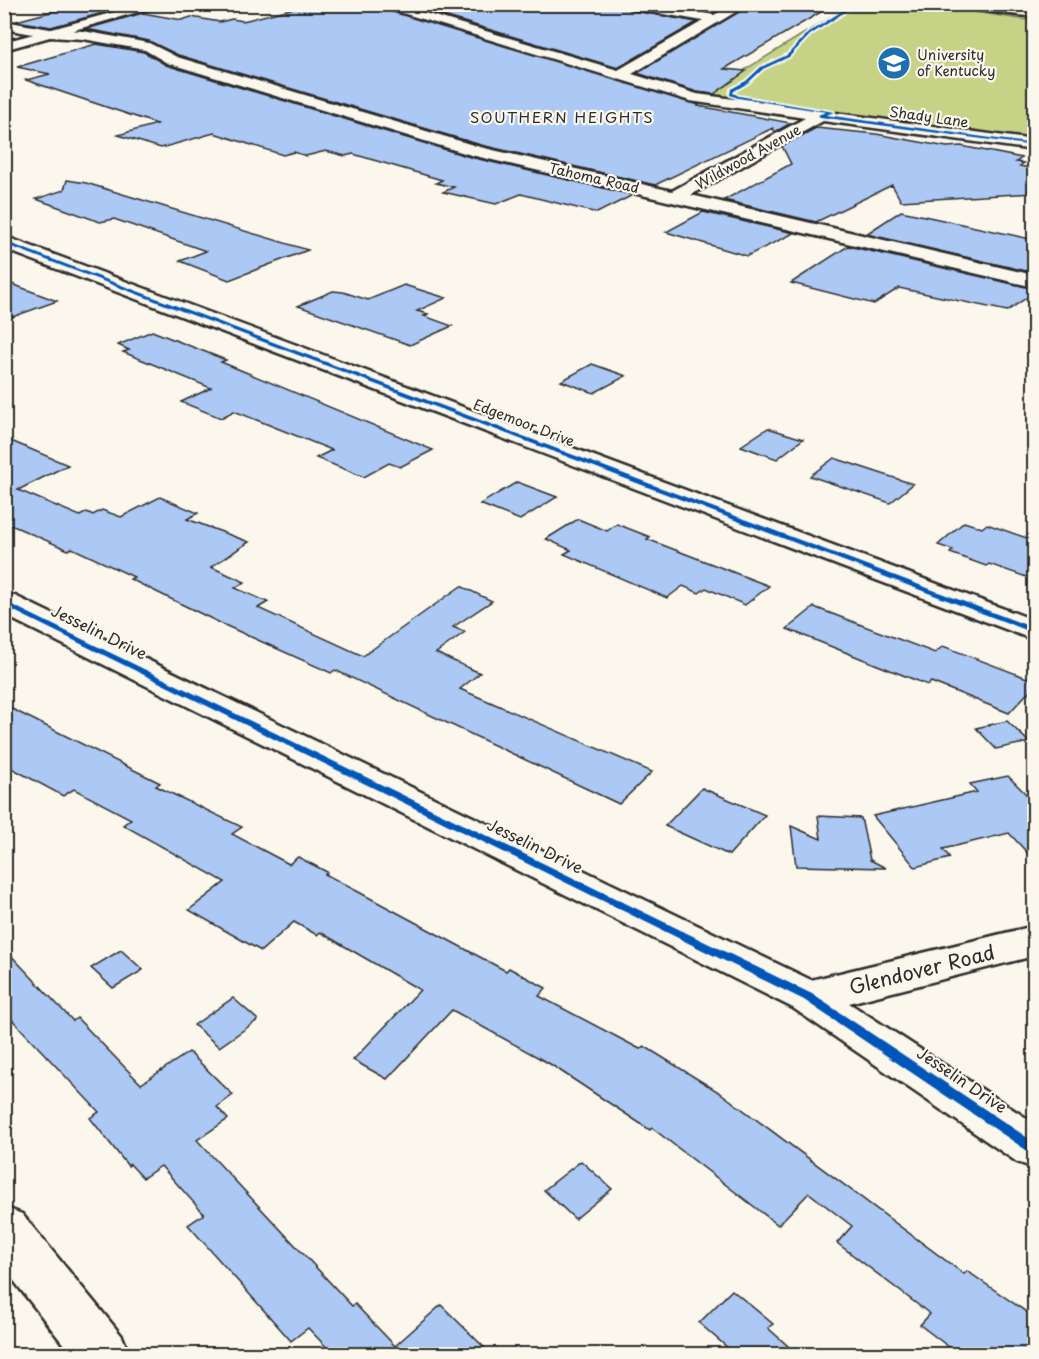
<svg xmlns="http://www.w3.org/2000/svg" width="1039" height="1359" font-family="'Playpen Sans',sans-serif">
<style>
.green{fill:#c6d387;stroke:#787f59;stroke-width:1.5}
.building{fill:#acc8f4;stroke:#2b2b2b;stroke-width:1.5}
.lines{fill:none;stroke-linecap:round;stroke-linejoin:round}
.minor-casing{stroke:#2b2b2b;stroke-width:5}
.major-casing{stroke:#2b2b2b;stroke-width:5}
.minor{fill:#fbf7ec;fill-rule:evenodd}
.major{fill:#fbf7ec;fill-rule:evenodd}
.cycleway-casing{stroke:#fbf7ec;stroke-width:4}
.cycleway{fill:#0057b8;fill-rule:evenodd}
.labels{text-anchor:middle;stroke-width:4.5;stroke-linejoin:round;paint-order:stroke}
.far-poi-label{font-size:14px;fill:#2b2b2b;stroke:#fbf7ec;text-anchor:start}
.far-street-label{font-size:14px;fill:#2b2b2b;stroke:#fbf7ec}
.far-neighbourhood-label{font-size:15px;letter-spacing:1.5px;fill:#2b2b2b;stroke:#fbf7ec}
.street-label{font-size:16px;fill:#2b2b2b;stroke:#fbf7ec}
.near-street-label{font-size:20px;fill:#2b2b2b;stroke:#fbf7ec}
</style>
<rect width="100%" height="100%" fill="#fbf7ec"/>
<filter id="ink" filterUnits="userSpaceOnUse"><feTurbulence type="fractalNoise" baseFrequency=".0167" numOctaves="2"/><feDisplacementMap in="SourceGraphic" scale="12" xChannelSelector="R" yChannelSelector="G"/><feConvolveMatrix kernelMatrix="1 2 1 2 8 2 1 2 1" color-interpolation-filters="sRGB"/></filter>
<g filter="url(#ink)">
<!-- green -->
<path class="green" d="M850,5h79l105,16v122l-335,-45z"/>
<!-- building -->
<path class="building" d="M81,4h33v4l4,1 -67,18 -35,-6z
M310,4h61l328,101 -1,1 93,17 -16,9 -2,-4 -118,57 -174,-40 -303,-90 -29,-14 -63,-12 57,-16 39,7 9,-3 29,5 12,-3 11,2z
M404,4h217l8,6 68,12 -79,46z
M668,4h60l-14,9z
M751,4h84l-16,8h2l-97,57 22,2 -32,23 -17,-2 -60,-19z
M96,44l48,8 22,13 304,92 163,38 -36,18 -76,-19 -25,10 -53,-12 11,-5 -18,-4 6,-3 -89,-26 -8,2 -19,-5 -20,5 -12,-4 -11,3 -69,-22 -53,15 -43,-13 39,-11 -131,-44 24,-6 -33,-7z
M816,128l60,6 71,13 14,-1 61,12 -6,4 8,1 -4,3 15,3v24l-134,8 -9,-16 -76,37 -92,-22 67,-36 -9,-18z
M67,180l19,3 222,67 -79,30 -49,-19 26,-10 -92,-32 -14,3 -64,-23 28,-9z
M901,211l134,29v33l-169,-39z
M703,212l91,21 -47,23 -81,-24z
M848,246l187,43v3l-28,19 -108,-23 -25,16 -83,-21z
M4,281l53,20 -53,19z
M404,285l42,13 -29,13 11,3 -4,2 28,10 -42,19 -112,-39 35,-15 10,1 25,8z
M152,331l74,29 -5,2 212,88 -33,17 -11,-4 -25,14 -48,-19 16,-8 -98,-39 -13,7 -40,-16 30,-14 -88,-36 6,-2 -11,-5z
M592,364l34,12 -32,17 -33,-12z
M768,428l35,11 -26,20 -36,-13z
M4,438l64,27 -50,25 62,26 7,-4 6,3 9,-5 19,7 39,-20 38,16 -11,6 62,23 -38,25 34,15 -10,6 33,14 -10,6 105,48 98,-70 31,15 -39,26 12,5 -29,21 44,20 -20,16 192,83 -33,32 -284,-134 -4,3 -111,-50 -90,-44 4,-2 -62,-29 -4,2 -64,-28z
M834,458l79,26 -23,19 -80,-27z
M517,482l40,15 -37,23 -40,-16z
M578,519l29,12 10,-7 33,13 -3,2 122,47 -24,19 -39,-17 -7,5 -16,-7 -16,12 -103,-44 7,-4 -25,-11z
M964,522l18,6 5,-4 48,17v39l-46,-16 -3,2 -36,-13 3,-3 -15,-5z
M814,607l121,46 8,-7 92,35v4l-26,28 -78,-31 -3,3 -141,-56z
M4,705l156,78 -4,3 86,41 -10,7 57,30 9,-7 29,15 -2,2 181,97 3,-3 37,20 -7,8 101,53 4,-3 78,48 242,180 3,-3 68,47v36h-77l-38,-29 10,-11 -93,-71 15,-17 -43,-33 -31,32 -126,-97 -2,2 -100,-66 -98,-54 -65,69 -34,-19 67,-70 -100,-58 -3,3 -23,-13 -33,29 -72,-41 36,-28 -102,-57 8,-6 -57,-30 -11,7 -59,-32z
M1007,721l22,21 -33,7 -20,-21z
M1008,776l27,27v58l-26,-28 -66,16 7,9 -35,9 -42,-51 104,-24 -7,-8z
M702,788l63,27 -36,40 -64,-29z
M818,816l43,2 9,42 16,8 -90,-2 -5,-40 30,13z
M4,948l69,73 4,-3 64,66 48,-32 44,43 -16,12 11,12 -31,21 155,166 3,-2 40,42 46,-41 50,49h-158l-25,-26 -17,13 -103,-116 16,-11 -43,-48 -18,12 -13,-14 -2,2 -38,-48 9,-6 -95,-101z
M121,950l22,20 -30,18 -22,-20z
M233,998l25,22 -39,27 -25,-22z
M581,1161l31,28 -37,30 -31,-29z
M732,1290l41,34 -5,4 29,26h-62l-36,-31z"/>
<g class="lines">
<!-- minor casing -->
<g class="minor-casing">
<path id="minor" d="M373,4h21l224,66 85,-49 -74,-13 -6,-4h30l61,11 19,-11h16l-117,70 65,20 337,46v10l-211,-29 -132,74 343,80v12l-563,-132 -304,-92 -22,-13 -62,-11 -33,-2 -46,-8v-8l46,8 33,2 66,12 28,14 303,90 192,44 133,-73 -115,-17z
M957,4h40l37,5v8l-71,-9z
M4,236l1030,384v20l-1030,-391z
M4,594l11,2 796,384 223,-54v30l-185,47 185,120v45l-17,-6 -224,-154 -789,-393z
M4,1207l18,7 100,122 7,18h-58l-67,-86z"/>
</g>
<!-- major casing -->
<g class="major-casing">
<path id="major" d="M144,4h22l-162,46v-8z"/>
</g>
<!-- minor -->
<use href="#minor" class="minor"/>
<!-- major -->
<use href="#major" class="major"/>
<!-- cycleway casing -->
<g class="cycleway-casing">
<path id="cycleway" d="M853,4h4l-47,31 -21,22 -26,12 -15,14 -14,8 -1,2 6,3 95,16 -8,3 208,29v2l-214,-29 -2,-2 8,-3 -88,-14 -8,-3 1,-6 15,-8 15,-14 26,-12 21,-22z
M4,241l1030,387v5l-1030,-389z
M4,601l808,393 222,148v11l-5,-1 -225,-152 -800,-394z"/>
</g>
<!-- cycleway -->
<use href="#cycleway" class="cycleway"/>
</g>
</g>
<!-- icons -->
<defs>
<g id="university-disc" transform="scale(1.725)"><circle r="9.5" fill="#1f6fb2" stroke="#fbf7ec"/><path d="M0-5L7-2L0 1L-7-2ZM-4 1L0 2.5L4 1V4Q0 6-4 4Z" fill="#fff"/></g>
</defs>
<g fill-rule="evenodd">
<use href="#university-disc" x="894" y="63"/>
</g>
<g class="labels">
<!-- far-poi labels -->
<g class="far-poi-label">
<text x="917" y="60">University<tspan x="917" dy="16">of Kentucky</tspan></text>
</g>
<!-- far-street labels -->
<g class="far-street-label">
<text transform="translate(929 117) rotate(8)" y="5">Shady Lane</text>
<text transform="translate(748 157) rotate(-29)" y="5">Wildwood Avenue</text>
<text transform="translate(594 178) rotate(13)" y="5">Tahoma Road</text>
<text transform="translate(524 423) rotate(21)" y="5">Edgemoor Drive</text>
</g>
<!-- far-neighbourhood labels -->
<g class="far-neighbourhood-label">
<text x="562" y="123">SOUTHERN HEIGHTS</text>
</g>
<!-- street labels -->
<g class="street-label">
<text transform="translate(99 632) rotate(26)" y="6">Jesselin Drive</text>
<text transform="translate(535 846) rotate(26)" y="6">Jesselin Drive</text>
<text transform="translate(962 1080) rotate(34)" y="6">Jesselin Drive</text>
</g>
<!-- near-street labels -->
<g class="near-street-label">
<text transform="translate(922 970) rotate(-14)" y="7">Glendover Road</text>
</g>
</g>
<!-- margin -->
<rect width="1039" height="1359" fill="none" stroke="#fbf7ec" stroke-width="24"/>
<rect x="12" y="12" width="1015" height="1335" fill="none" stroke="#2b2b2b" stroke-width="2" filter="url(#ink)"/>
</svg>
